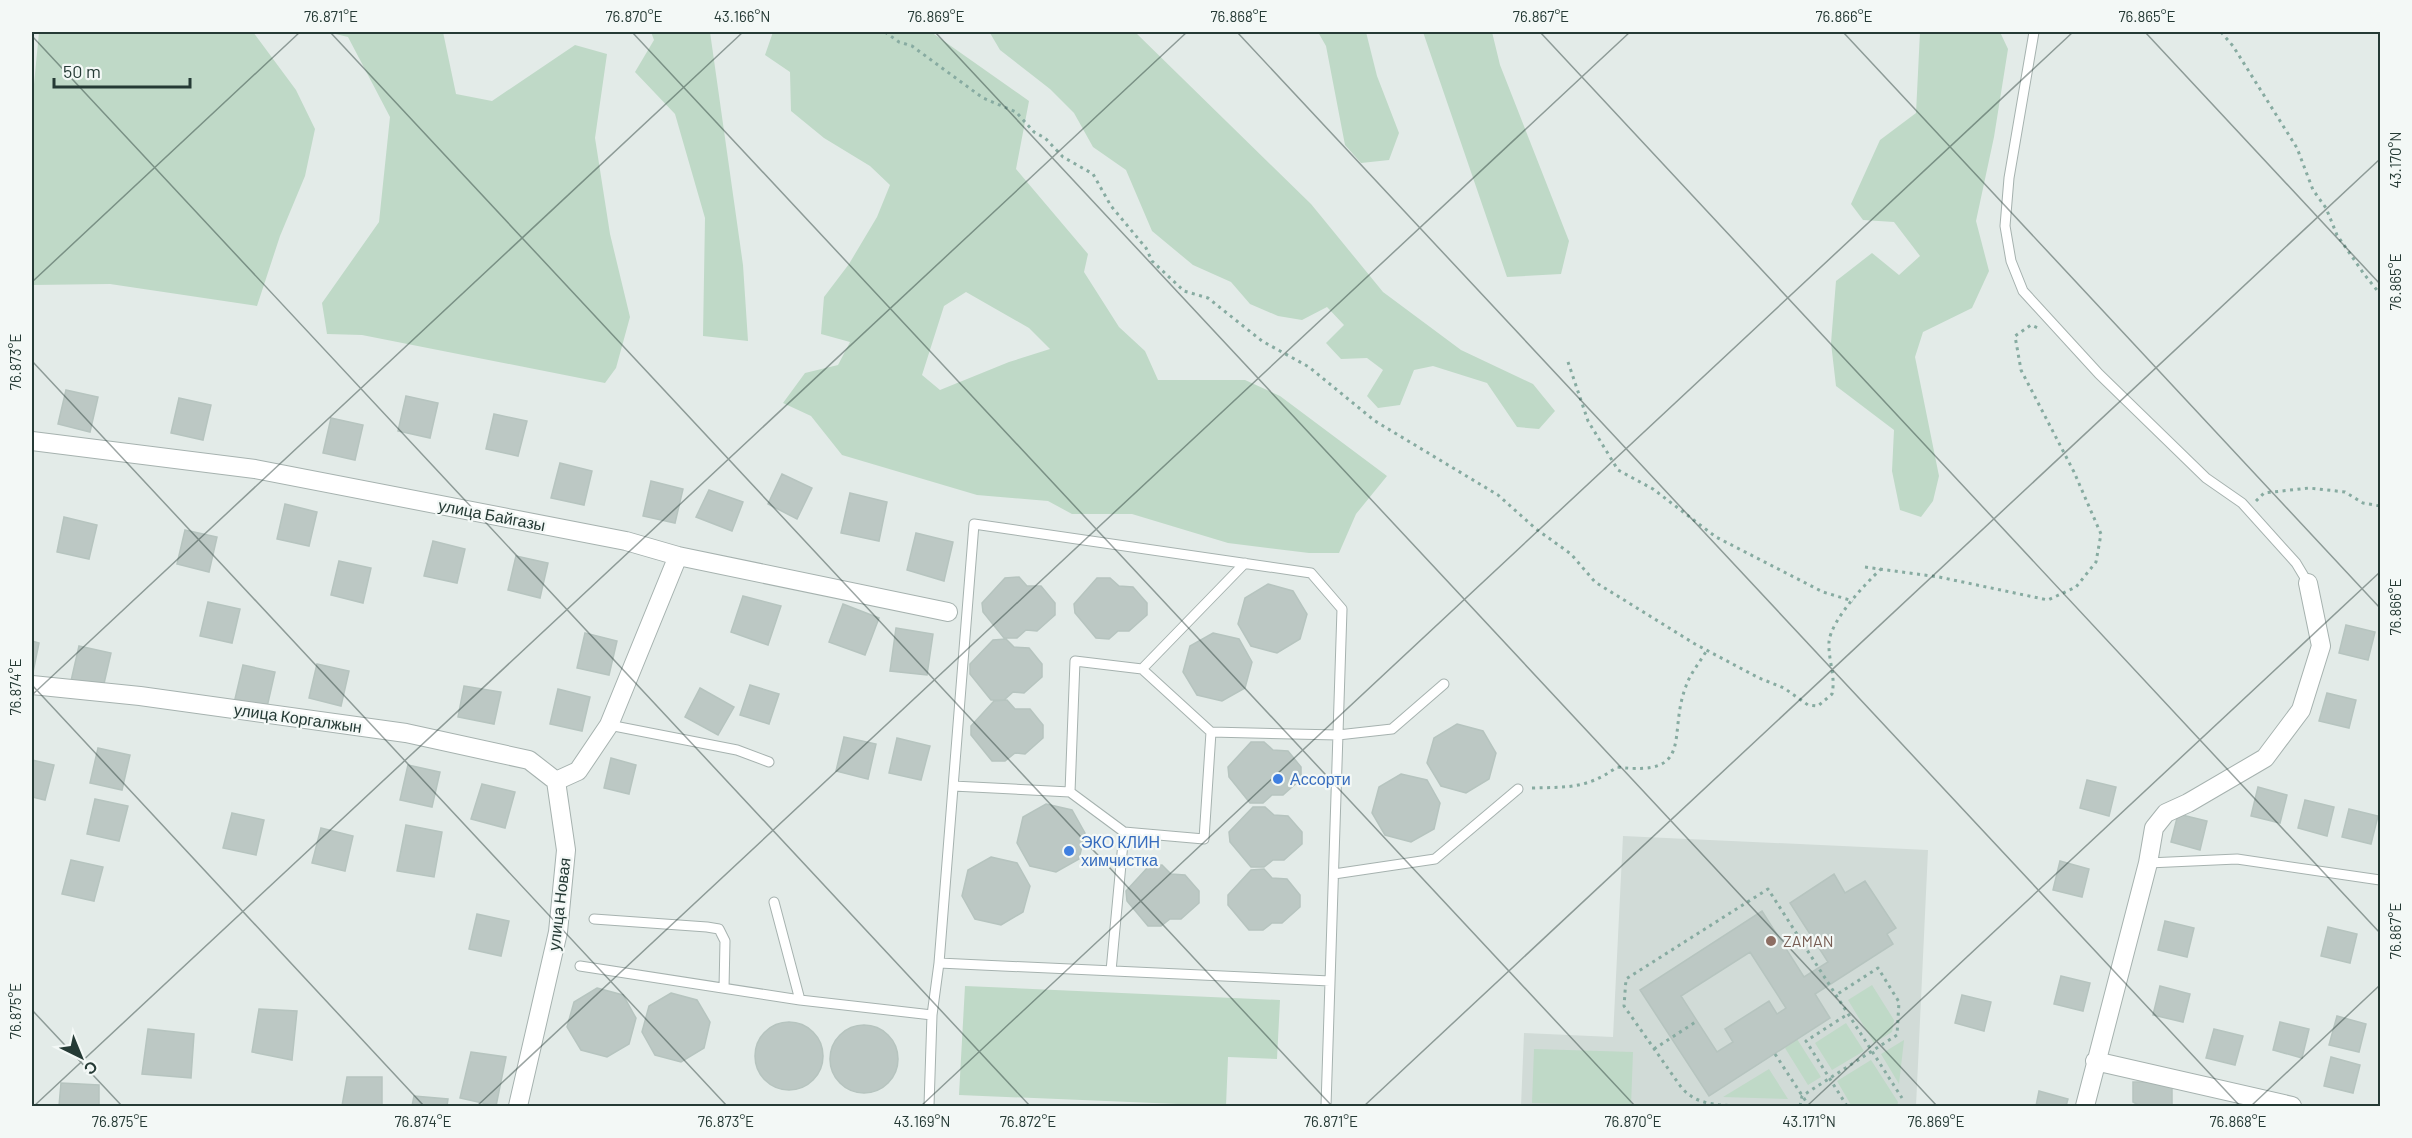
<svg xmlns="http://www.w3.org/2000/svg" width="2412" height="1138" font-family="Barlow,sans-serif">
<style>
.built{fill:#d1dbd7}
.green{fill:#bfd9c7;fill-rule:evenodd}
.building{fill:#bcc8c4;stroke:#b6c4bf;stroke-width:1.5;fill-rule:evenodd}
.lines{fill:none;stroke-linecap:round;stroke-linejoin:round}
.service-casing{stroke:#a6b2af;stroke-width:11}
.minor-casing{stroke:#a6b2af;stroke-width:20}
.path{stroke:#87aba1;stroke-width:3;stroke-dasharray:3 4.5;stroke-linecap:butt}
.service{stroke:#fff;stroke-width:9}
.minor{stroke:#fff;stroke-width:18}
.ticks{fill:none;stroke:#253a35;stroke-width:1.5;stroke-opacity:0.45}
.shop-dot{fill:#3f7fe0;stroke:#f3f8f6;stroke-width:2}
.education-dot{fill:#8d6e63;stroke:#f3f8f6;stroke-width:2}
.labels{text-anchor:middle;stroke-width:4.5;stroke-linejoin:round;paint-order:stroke}
.street-label{font-size:16px;fill:#253a35;stroke:#f3f8f6}
.shop-label{font-size:16px;fill:#366cbe;stroke:#f3f8f6;text-anchor:start}
.education-label{font-size:16px;fill:#785e54;stroke:#f3f8f6;text-anchor:start}
.neatline{fill:none;stroke:#253a35;stroke-width:2}
.ticks-label{font-size:15px;text-anchor:middle;fill:#253a35}
</style>
<rect width="100%" height="100%" fill="#e3ebe8"/>
<!-- built -->
<path class="built" d="M1623,836l305,14 -12,256h-395l3,-73 89,4z"/>
<!-- green -->
<path class="green" d="M39,32h214l43,58 19,39 -10,47 -25,60 -23,70 -147,-22 -78,1v-180z
M327,32h116l13,62 36,7 83,-56 32,9 -12,84 15,96 20,83 -14,51 -11,15 -243,-48 -35,-1 -5,-31 57,-81 11,-105 -42,-80z
M651,32h59l33,233 5,76 -45,-5 2,-118 -30,-104 -40,-42 19,-32z
M773,32h158l98,69 -13,68 72,85 -4,18 35,55 26,24 13,29h87l35,16 107,80 -31,38 -17,39h-30l-81,-10 -96,-29h-60l-24,-13 -71,-6 -135,-40 -31,-39 -28,-13 22,-30 33,-8 12,-23 -29,-8 3,-37 25,-33 28,-47 13,-32 -20,-19 -46,-28 -33,-27 -1,-39 -25,-17zM966,292l63,36 21,21 -41,13 -69,28 -18,-15 22,-69z
M985,32h150l176,172 72,88 78,58 72,34 22,27 -16,18 -22,-2 -30,-44 -54,-17 -19,4 -14,35 -22,3 -11,-12 16,-26 -16,-12 -26,1 -15,-16 18,-18 -17,-18 -25,13 -24,-4 -28,-12 -19,-22 -38,-17 -41,-34 -26,-61 -33,-23 -19,-34 -24,-24 -50,-39 -10,-17z
M1318,32h48l11,44 22,57 -10,27 -28,3 -16,-18 -19,-99z
M1423,32h69l8,33 69,176 -8,33 -54,3z
M1920,32h80l8,17 -14,88 -18,84 13,50 -17,37 -49,24 -8,25 24,119 -6,25 -12,16 -21,-7 -8,-39 2,-41 -58,-44 -5,-43 5,-62 36,-28 27,22 21,-19 -26,-34 -31,-2 -12,-16 29,-64 36,-27z
M1872,985l22,35 -2,12 -18,11 -26,-43z
M965,986l315,14 -3,59 -49,-2 -2,49 -267,-11z
M1846,1023l18,28 -32,19 -17,-27z
M1797,1039l24,38 -13,8 -23,-37z
M1904,1040l-5,44 -18,-30z
M1534,1049l99,3 -2,54 -99,-3z
M1871,1060l27,42 -1,4 -46,-1 -14,-24z
M1769,1069l19,30 -65,-2z"/>
<!-- building -->
<path class="building" d="M66,390l32,7 -8,35 -32,-8z
M406,396l32,7 -8,35 -32,-7z
M179,398l32,7 -8,35 -32,-7z
M494,414l33,7 -9,35 -32,-7z
M331,418l32,7 -8,35 -32,-7z
M560,463l32,8 -8,34 -33,-7z
M782,474l30,14 -15,31 -29,-15z
M651,481l32,8 -8,34 -32,-7z
M709,490l34,12 -11,29 -36,-14z
M850,493l37,9 -8,39 -38,-8z
M285,504l32,8 -8,34 -32,-7z
M64,517l33,8 -8,34 -32,-7z
M185,530l32,7 -8,35 -32,-8z
M916,533l37,9 -9,39 -37,-11z
M433,541l32,8 -8,34 -33,-7z
M516,556l32,7 -8,35 -32,-8z
M339,561l32,7 -8,35 -32,-8z
M1019,577l8,9h14l14,17v12l-18,16 -11,-1 -9,8h-13l-21,-26 -1,-9 23,-25z
M1097,578h13l9,8 14,1 14,16v12l-18,16h-11l-9,8 -13,-1 -21,-25 -1,-9z
M1268,584l25,7 14,23 -7,25 -23,14 -26,-7 -13,-22 7,-26z
M743,596l38,10 -13,39 -37,-13z
M208,602l32,7 -8,34 -32,-7z
M843,604l36,14 -14,37 -36,-13z
M2346,625l29,7 -7,28 -29,-7z
M896,628l37,6 -6,41 -37,-4z
M585,633l32,8 -8,34 -32,-7z
M1213,633l26,6 13,23 -7,26 -23,13 -25,-6 -14,-23 7,-26z
M1006,639l8,8 15,1 13,16v13l-18,16 -11,-1 -9,8h-13l-21,-26v-10l23,-24z
M32,641l7,2 -7,34z
M79,646l32,7 -8,35 -32,-7z
M317,664l32,7 -8,35 -32,-8z
M243,665l32,7 -8,35 -32,-8z
M750,685l29,9 -10,30 -29,-9z
M464,686l37,6 -7,32 -36,-7z
M700,688l34,19 -16,28 -33,-18z
M558,689l32,8 -8,34 -32,-7z
M2327,693l29,7 -7,28 -30,-7z
M1007,700l8,9h15l13,16v13l-18,16 -10,-1 -10,8h-13l-21,-26v-9l23,-25z
M1457,724l26,7 13,22 -7,26 -23,14 -25,-7 -14,-23 7,-25z
M844,737l32,7 -8,35 -32,-8z
M897,738l33,8 -9,34 -32,-7z
M1251,742h13l9,8 15,1 13,16v12l-18,16h-11l-9,8h-13l-21,-26 -1,-10z
M98,748l32,7 -8,35 -32,-7z
M611,758l25,7 -7,29 -25,-6z
M32,760l22,5 -9,35 -13,-3z
M408,765l32,7 -8,35 -32,-7z
M1401,774l26,6 13,23 -6,26 -23,13 -26,-7 -13,-22 7,-26z
M2087,780l29,7 -7,29 -29,-8z
M482,784l33,8 -10,36 -34,-9z
M2258,787l29,8 -7,28 -29,-7z
M95,799l33,7 -9,35 -32,-7z
M2305,800l29,7 -7,29 -29,-8z
M1046,804l26,6 13,23 -6,26 -23,13 -26,-6 -13,-23 6,-26z
M1253,807h12l9,8 14,1 14,16v12l-18,16h-11l-9,7h-13l-21,-25 -1,-10z
M2349,809l29,7 -7,28 -29,-7z
M232,813l32,7 -8,35 -33,-7z
M2178,814l29,7 -7,29 -29,-8z
M406,825l36,7 -8,45 -37,-6z
M321,828l32,8 -8,35 -33,-8z
M991,857l26,6 13,23 -7,26 -22,13 -26,-6 -13,-23 6,-26z
M71,860l32,7 -9,34 -32,-7z
M2060,861l29,8 -7,28 -29,-7z
M1162,865l9,9 14,1 14,16v12l-18,16h-11l-9,7h-13l-21,-25 -1,-10 23,-25z
M1264,869l8,9 15,1 13,16v12l-18,16h-10l-9,7h-14l-21,-25v-10l23,-25z
M1834,874l11,19 20,-12 31,47 -9,6 6,10 -78,50 15,24 -121,78 -69,-106 122,-79 42,66 24,-15 -38,-59zM1750,952l36,56 -9,6 -8,-13 -44,28 8,13 -16,10 -36,-56z
M477,914l32,7 -8,35 -32,-7z
M2165,921l29,7 -7,29 -29,-7z
M2328,927l29,7 -7,29 -29,-7z
M2061,976l29,7 -7,28 -29,-7z
M2160,986l30,8 -7,28 -30,-7z
M597,988l26,7 13,23 -7,26 -22,13 -26,-7 -14,-23 7,-25z
M671,993l26,7 13,22 -6,26 -23,14 -26,-7 -13,-23 7,-26z
M1962,995l29,7 -7,29 -29,-8z
M259,1009l38,2 -5,49 -40,-8z
M2337,1016l29,8 -7,28 -30,-7z
M755 1056a34 34 0 1 1 68 0a34 34 0 1 1-68 0Z
M2280,1022l29,7 -7,29 -29,-8z
M830 1059a34 34 0 1 1 68 0a34 34 0 1 1-68 0Z
M148,1029l46,5 -3,44 -49,-4z
M2214,1029l29,7 -8,29 -29,-7z
M471,1052l35,5 -10,49 -36,-8z
M2331,1057l29,8 -7,28 -29,-7z
M347,1077h35v29h-40z
M2133,1082h39v24h-32l-7,-4z
M61,1083l38,2v21h-40z
M2039,1091l29,8 -2,7h-30z
M414,1096l34,3 -1,7h-35z"/>
<g class="lines">
<!-- service casing -->
<g class="service-casing">
<path id="service" d="M2034,32l-25,146 -4,48 6,35 12,30 76,83 107,104 36,25 54,60 12,20
M1142,669l103,-106
M609,725l128,25 32,12
M1211,732l-69,-63 -67,-8 -5,131 54,40 80,7 7,-107 127,3 54,-6 52,-45
M953,786l117,6
M2148,863l89,-4 143,21
M1334,874l101,-15 83,-70
M774,902l26,98
M594,919l113,8 12,2 6,12 -1,47
M939,963l391,18
M580,966l220,34 132,15
M1111,971l13,-139
M929,1106l3,-91 7,-52 35,-439 337,49 31,36 -16,497"/>
</g>
<!-- minor casing -->
<g class="minor-casing">
<path id="minor" d="M32,441l223,28 371,72 52,15 270,56
M32,685l108,11 266,37 123,27 27,21
M2095,1061l197,45
M518,1106l40,-174 8,-82 -10,-69 22,-10 31,-46 69,-169
M2085,1106l63,-243 6,-35 12,-15 22,-10 77,-45 36,-48 20,-64 -13,-63"/>
</g>
<!-- path -->
<path class="path" d="M885,32l14,10 13,4 71,52 33,14 18,20 11,6 18,19 30,17 18,32 35,42 6,13 32,30 24,7 54,43 47,26 66,54 123,74 38,34 35,25 24,28 100,62 64,34 25,10 24,17 10,1 14,-12c4,-18 -4,-34 -3,-52 2,-22 36,-58 52,-73
M2221,32l12,14 64,102 16,42 13,18 11,27 27,39 16,20
M1568,362l20,59 30,49 35,19 63,48 107,55 30,9
M2256,501l8,-8 45,-5 36,4 18,11 17,3
M1865,567l74,10 109,23 28,-13 20,-25 5,-28 -27,-62 -53,-102 -6,-34 16,-11 7,3
M1532,788c35,-1 55,1 85,-21 79,10 50,-32 69,-81 4,-12 14,-24 21,-36
M1654,1049l43,-28
M1775,1054l34,52
M1751,1106c-25,-1 -53,2 -70,-19l-57,-81 2,-27 142,-90 134,209
M1800,1106l2,-10 95,-61 2,-33 -21,-34 -42,27
M1847,1106l-41,-65 42,-27"/>
<!-- service -->
<use href="#service" class="service"/>
<!-- minor -->
<use href="#minor" class="minor"/>
</g>
<!-- ticks -->
<path class="ticks" d="M330,32l1002,1074M632,32l1003,1074M935,32l1002,1074M1237,32l1003,1074M1540,32l840,901M1843,32l537,576M2145,32l235,252M32,36l998,1070M32,282l268,-250M32,361l695,745M32,685l392,421M32,695l711,-663M32,1010l90,96M34,1106l1153,-1074M477,1106l1153,-1074M921,1106l1152,-1074M1364,1106l1016,-947M1807,1106l573,-534M2251,1106l129,-121"/>
<!-- markers -->
<g class="shop-dot">
<circle cx="1278" cy="779" r="6"/>
<circle cx="1069" cy="851" r="6"/>
</g>
<circle class="education-dot" cx="1771" cy="941" r="6"/>
<g class="labels">
<!-- street labels -->
<g class="street-label">
<text transform="translate(492 515) rotate(11)" y="6">улица Байгазы</text>
<text transform="translate(298 718) rotate(8)" y="6">улица Коргалжын</text>
<text transform="translate(559 904) rotate(-83)" y="6">улица Новая</text>
</g>
<!-- shop labels -->
<g class="shop-label">
<text x="1290" y="785">Ассорти</text>
<text x="1081" y="848">ЭКО КЛИН<tspan x="1081" dy="18">химчистка</tspan></text>
</g>
<!-- education labels -->
<g class="education-label">
<text x="1783" y="947">ZAMAN</text>
</g>
</g>
<!-- border -->
<rect width="2412" height="1138" fill="none" stroke="#f3f8f6" stroke-width="66"/>
<!-- north arrow -->
<g transform="translate(81 1057) rotate(137)" stroke="#f3f8f6" stroke-width="4.5" paint-order="stroke">
<path d="M0-4.5L10 22L0 15L-10 22Z" fill="#253a35"/>
<text y="-9" font-size="16" font-weight="bold" text-anchor="middle" fill="#253a35">С</text>
</g>
<!-- scale -->
<path d="M54 78v9h136v-9" fill="none" stroke="#253a35" stroke-width="3"/>
<text x="63" y="78" font-size="18" fill="#253a35" stroke="#f3f8f6" stroke-width="4.5" paint-order="stroke">50 m</text>
<rect x="33" y="33" width="2346" height="1072" class="neatline"/>
<g class="ticks-label">
<text x="331" y="22">76.871°E</text>
<text x="634" y="22">76.870°E</text>
<text x="742" y="22">43.166°N</text>
<text x="936" y="22">76.869°E</text>
<text x="1239" y="22">76.868°E</text>
<text x="1541" y="22">76.867°E</text>
<text x="1844" y="22">76.866°E</text>
<text x="2147" y="22">76.865°E</text>
<text transform="translate(2396 160) rotate(-90)" y="5">43.170°N</text>
<text transform="translate(2396 282) rotate(-90)" y="5">76.865°E</text>
<text transform="translate(16 362) rotate(-90)" y="5">76.873°E</text>
<text transform="translate(2396 607) rotate(-90)" y="5">76.866°E</text>
<text transform="translate(16 687) rotate(-90)" y="5">76.874°E</text>
<text transform="translate(2396 931) rotate(-90)" y="5">76.867°E</text>
<text transform="translate(16 1011) rotate(-90)" y="5">76.875°E</text>
<text x="120" y="1127">76.875°E</text>
<text x="423" y="1127">76.874°E</text>
<text x="726" y="1127">76.873°E</text>
<text x="922" y="1127">43.169°N</text>
<text x="1028" y="1127">76.872°E</text>
<text x="1331" y="1127">76.871°E</text>
<text x="1633" y="1127">76.870°E</text>
<text x="1809" y="1127">43.171°N</text>
<text x="1936" y="1127">76.869°E</text>
<text x="2238" y="1127">76.868°E</text>
</g>
</svg>
